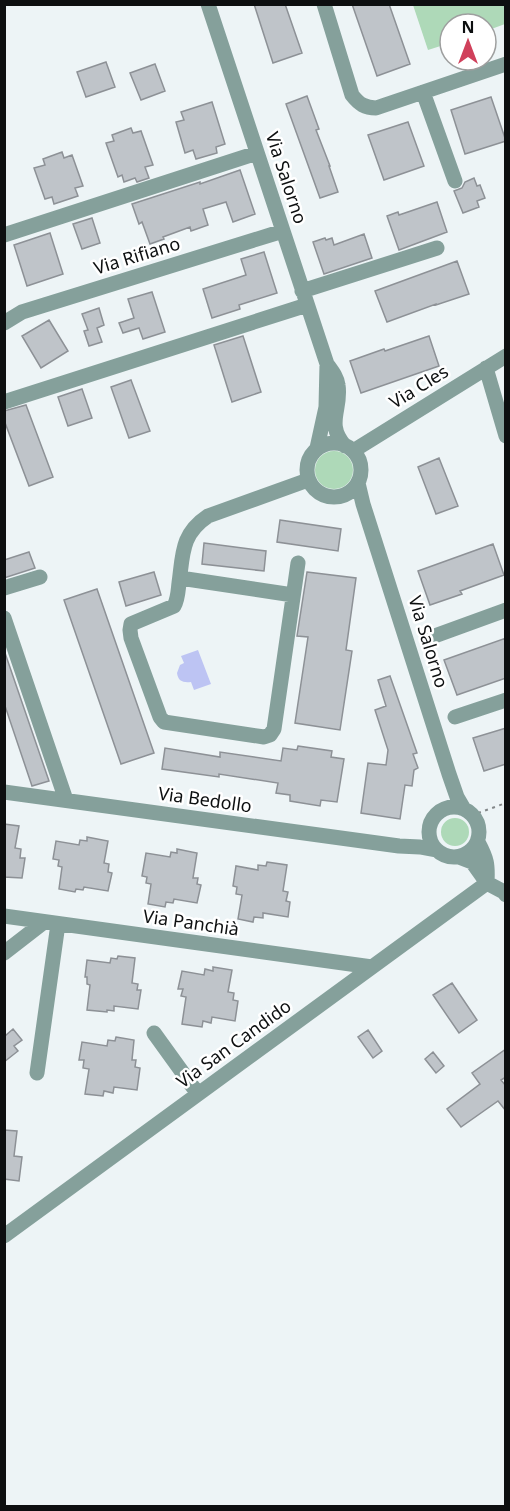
<svg xmlns="http://www.w3.org/2000/svg" width="510" height="1511" font-family="'Noto Sans',sans-serif">
<style>
.green{fill:#aed9b8}
.water{fill:#bdc4f3}
.building{fill:#bfc4c9;stroke:#8d9196;stroke-width:1.5}
.lines{fill:none;stroke-linecap:round;stroke-linejoin:round}
.path{stroke:#838789;stroke-width:2;stroke-dasharray:3 4.5;stroke-linecap:butt}
.minor{stroke:#85a09b;stroke-width:15}
.labels{text-anchor:middle;stroke-width:5;stroke-linejoin:round;paint-order:stroke}
.street-label{font-size:18px;fill:#0d0f10;stroke:#fff}
</style>
<rect width="100%" height="100%" fill="#edf4f6"/>
<!-- green -->
<path class="green" d="M413,5h92v19l-19,7v-7h-36v19l-22,7z
M315 470a19 19 0 1 1 38 0a19 19 0 1 1-38 0Z
M441 832a14 14 0 1 1 28 0a14 14 0 1 1-28 0Z"/>
<!-- water -->
<path class="water" d="M198,650l13,34 -17,6 -3,-8c-8,1 -13,-1 -14,-9l3,-8 4,-2 -3,-7z"/>
<!-- building -->
<path class="building" d="M254,4h31l17,49 -29,10z
M352,4h37l21,60 -33,12z
M106,62l9,25 -29,10 -9,-25z
M155,64l10,27 -24,9 -11,-27z
M307,96l12,33 -3,1 14,36h-1l9,26 -18,6 -34,-94z
M491,97l15,44 -41,13 -14,-44z
M212,102l13,42 -9,3 1,6 -21,6 -3,-9 -8,3 -9,-31 8,-2 -3,-8z
M408,122l16,44 -40,14 -16,-45z
M131,128l2,5 8,-2 12,34 -8,2 4,11 -12,4 -2,-4 -11,4 -2,-7 -4,2 -12,-34 8,-2 -2,-6z
M62,152l2,6 8,-3 11,31 -8,2 3,8 -24,8 -2,-7 -7,2 -11,-31 11,-3 -2,-6z
M240,170l15,44 -22,8 -7,-20 -23,7 5,16 -17,6 -1,-4 -27,10 1,2 -14,5 -8,-22 -3,2 -7,-20 68,-22v2z
M474,178l3,8 3,-1 5,13 -8,3 2,6 -16,6 -9,-22 8,-3 3,-6z
M437,202l10,30 -48,18 -12,-34 11,-4 1,3z
M92,218l8,25 -18,6 -9,-25z
M50,233l13,41 -36,12 -13,-41z
M364,234l8,24 -48,16 -11,-32 12,-4 1,2 6,-2 2,7z
M264,252l13,41 -38,12 1,4 -28,9 -9,-29 43,-14 -5,-16z
M457,261l12,33 -33,11v-1l-49,18 -12,-31z
M152,292l13,40 -22,7 -4,-11 -16,5 -4,-10 15,-5 -6,-19z
M99,308l5,17 -7,3 5,14 -13,4 -5,-15 4,-1 -6,-16z
M49,320l19,31 -27,17 -19,-32z
M243,336l18,56 -29,10 -18,-57z
M429,336l10,30 -78,27 -11,-32 34,-12 1,2z
M131,380l19,51 -21,7 -18,-51z
M82,389l10,29 -24,8 -10,-29z
M26,405l27,72 -24,9 -25,-66v-9z
M439,458l19,48 -22,8 -18,-47z
M280,520l61,9 -3,22 -61,-9z
M204,543l62,8 -2,20 -62,-7z
M493,544l11,31 -44,16 2,3 -32,11 -12,-34z
M29,552l6,16 -31,10v-18z
M154,572l7,23 -35,11 -7,-24z
M307,572l49,6 -10,72 6,1 -12,79 -45,-7 13,-86 -11,-1z
M97,589l57,164 -33,11 -57,-164z
M506,638v40l-49,17 -13,-35z
M4,650l45,131 -17,5 -28,-83z
M390,676l27,77 -4,1 5,14 -4,2 -2,16 -7,-1 -5,34 -39,-6 7,-50 18,2 2,-15 -13,-40 11,-4 -8,-26z
M506,728v36l-22,7 -11,-33z
M298,746l34,5 -1,6 13,2 -7,43 -16,-2 -1,6 -30,-5v-6l-14,-2 2,-10 -59,-9v3l-57,-8 3,-21 55,9v-5l61,9 2,-13 14,2z
M4,824l15,2 -4,22 6,1 -1,9h5l-3,20 -18,-1z
M87,837l21,4 -4,22 5,1 -1,8 4,1 -4,18 -24,-4 -1,3 -7,-1 -1,3 -16,-3 3,-22 -4,-1 1,-6 -6,-1 3,-18 23,4 1,-5 7,1z
M177,849l20,4 -4,25h5l-1,6 4,1 -4,18 -23,-4 -1,4 -7,-1 -1,5 -17,-3 3,-20 -5,-1 1,-6 -5,-1 4,-23 24,4 1,-5 6,1z
M267,862l20,3 -4,26 5,1 -2,9 4,1 -2,15 -25,-4v5l-9,-1 -1,5 -15,-3 4,-24 -6,-1 1,-7 -4,-1 3,-20 22,4v-5l8,1z
M118,956l17,2 -3,25 6,1 -1,6h4l-3,19 -24,-3v5l-7,-1v2l-20,-2 3,-25 -3,-1v-7h-2l2,-17 23,3 1,-5 6,1z
M213,967l19,3 -4,22 6,1 -1,7 5,1 -3,20 -23,-4 -1,6 -8,-2 -1,6 -20,-3 4,-27 -5,-1 2,-7h-5l4,-18 22,4 1,-6 8,2z
M452,983l25,37 -18,13 -26,-38z
M13,1029l9,11 -8,6 4,5 -14,11v-28l2,1z
M368,1030l14,21 -9,7 -15,-21z
M116,1037l18,3 -2,20h4l-1,7 5,1 -3,22 -23,-3 -1,6 -9,-2 -1,5 -18,-2 4,-25 -6,-1 1,-8h-5l3,-18 25,4 1,-6 7,1z
M506,1049v28l-5,3 5,6v25l-8,-10 -37,26 -14,-18 33,-25 -8,-11z
M433,1052l11,14 -8,7 -11,-14z
M4,1130l13,1 -3,25 8,1 -3,24 -15,-2z"/>
<g class="lines">
<!-- path -->
<path class="path" d="M478,813l28,-10"/>
<!-- minor -->
<path class="minor" d="M208,4l119,360c5,7 10,13 11,21 4,25 -13,38 7,61
M324,4l28,91c7,9 13,13 24,13l130,-44
M423,92l32,89
M4,235l253,-82
M302,291l135,-43
M4,323l18,-11 261,-81
M486,368l20,68
M4,402l303,-97
M307 470a27 27 0 1 1 54 0a27 27 0 1 1-54 0Z
M317,448l9,-41 1,-43
M353,451l153,-95
M358,483l5,21 86,270 8,23 7,12
M298,563l-24,166 -4,6 -6,2 -100,-15 -4,-5 -29,-79 -1,-8 1,-6 43,-18c4,-7 4,-15 5,-23 4,-29 2,-49 29,-67l100,-36
M180,578l113,17
M4,588l36,-11
M4,618l62,182
M429,638l77,-28
M455,717l51,-17
M4,792l395,54 21,1 16,3
M429 832a25 25 0 1 1 50 0a25 25 0 1 1-50 0Z
M459,857l13,5 15,21
M487,883l17,9 2,3
M4,916l368,51
M4,953l40,-31
M154,1033l44,61
M37,1073l21,-149
M4,1236l483,-353c1,-19 0,-24 -9,-41"/>
</g>
<g class="labels">
<!-- street labels -->
<g class="street-label">
<text transform="translate(286 178) rotate(72)" y="6">Via Salorno</text>
<text transform="translate(137 256) rotate(-17)" y="6">Via Rifiano</text>
<text transform="translate(419 387) rotate(-32)" y="6">Via Cles</text>
<text transform="translate(428 642) rotate(73)" y="6">Via Salorno</text>
<text transform="translate(205 800) rotate(8)" y="6">Via Bedollo</text>
<text transform="translate(191 923) rotate(8)" y="6">Via Panchià</text>
<text transform="translate(234 1044) rotate(-36)" y="6">Via San Candido</text>
</g>
</g>
<!-- border -->
<rect width="510" height="1511" fill="none" stroke="#0d0f10" stroke-width="12"/>
<!-- north arrow -->
<g transform="translate(468 42)"><circle r="28" fill="#ffffff" stroke="#9e9f9f" stroke-width="1.5"/>
<path d="M0-4.5L10 22L0 15L-10 22Z" fill="#d0405b"/>
<text y="-9" font-size="16" font-weight="bold" text-anchor="middle" fill="#0d0f10">N</text>
</g>
</svg>
